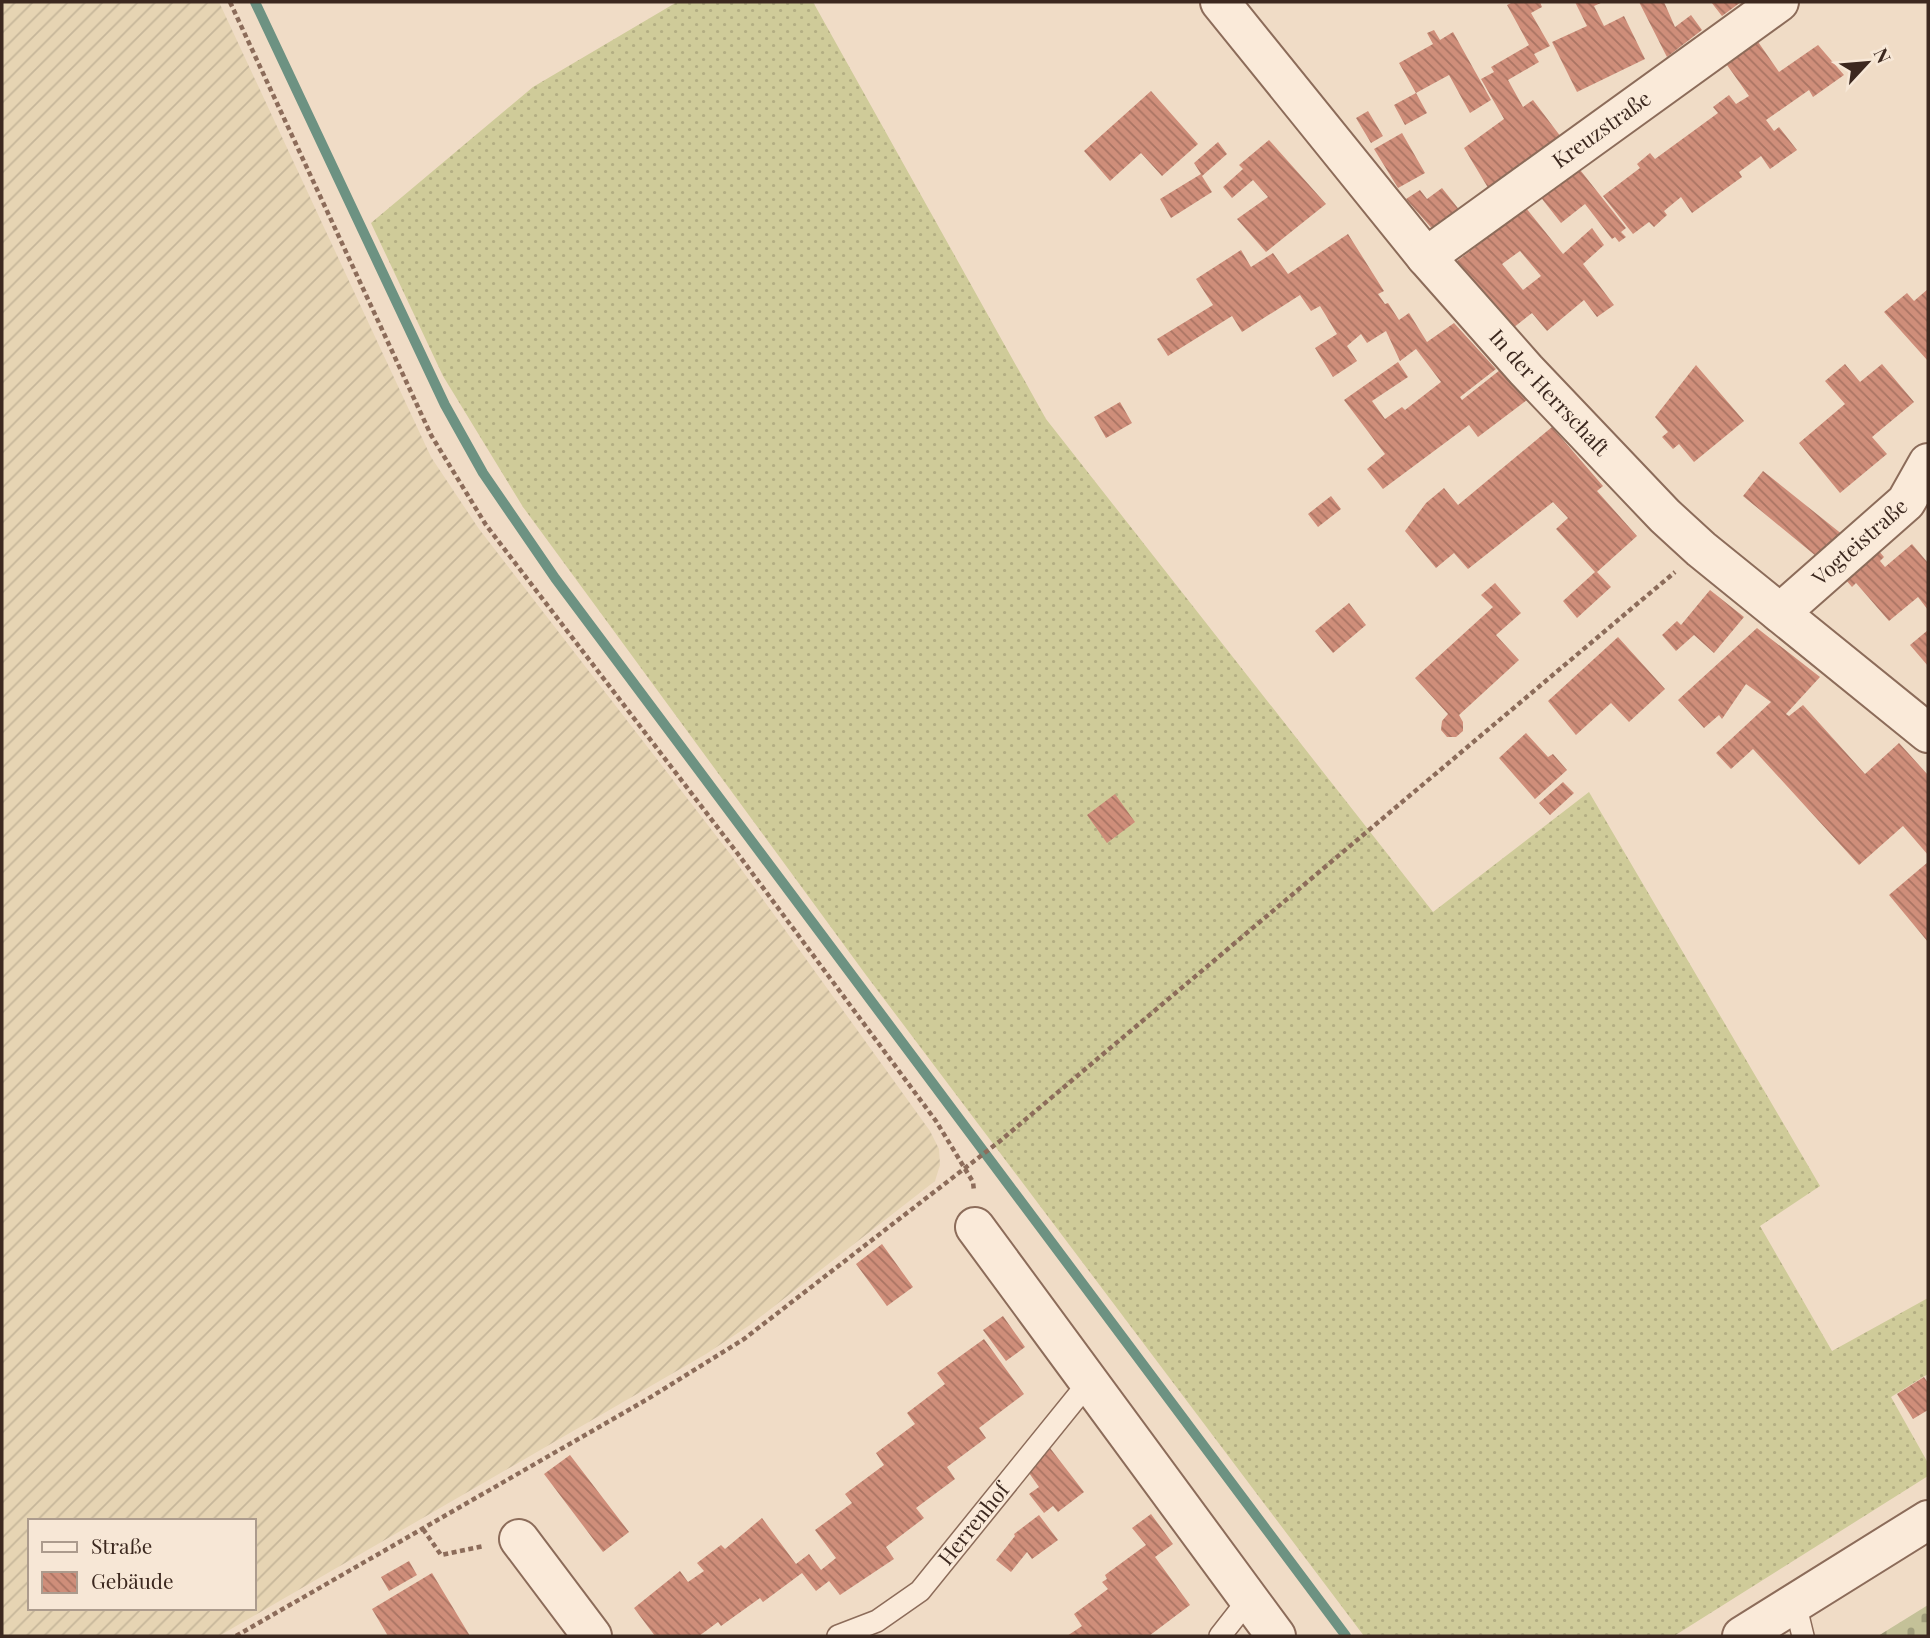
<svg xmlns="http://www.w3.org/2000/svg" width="1930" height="1638" font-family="'Playfair Display',serif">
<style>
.farmland{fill:url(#farmland-furrows);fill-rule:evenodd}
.grass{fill:url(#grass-dots)}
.cemetery{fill:url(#cemetery-stones)}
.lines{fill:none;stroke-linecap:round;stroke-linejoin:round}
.stream{stroke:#6d9282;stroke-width:10}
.building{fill:url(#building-back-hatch);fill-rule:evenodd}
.service-casing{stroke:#8c6c5a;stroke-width:24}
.minor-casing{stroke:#8c6c5a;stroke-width:42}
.tertiary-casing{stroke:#8c6c5a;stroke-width:42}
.path{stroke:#8c6c5a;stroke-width:4.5;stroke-dasharray:5 3.5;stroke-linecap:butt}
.service{stroke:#faead9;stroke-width:21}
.minor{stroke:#faead9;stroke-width:38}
.tertiary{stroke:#faead9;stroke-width:38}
.labels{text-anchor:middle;stroke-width:6;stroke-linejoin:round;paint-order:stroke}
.street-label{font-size:21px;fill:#3c281f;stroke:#f7e7d6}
</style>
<defs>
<pattern id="farmland-furrows" width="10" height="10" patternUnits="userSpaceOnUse" patternTransform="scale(1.75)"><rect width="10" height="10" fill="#e6d4b3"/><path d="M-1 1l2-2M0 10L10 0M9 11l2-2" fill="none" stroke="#c6b69a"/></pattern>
<pattern id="grass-dots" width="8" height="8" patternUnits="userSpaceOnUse" patternTransform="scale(1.75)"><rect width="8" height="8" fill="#cfcb99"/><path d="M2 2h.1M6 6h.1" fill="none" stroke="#b3ae83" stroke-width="1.8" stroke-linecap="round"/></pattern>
<pattern id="cemetery-stones" width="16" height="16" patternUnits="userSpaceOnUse" patternTransform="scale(1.75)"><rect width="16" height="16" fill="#c4c198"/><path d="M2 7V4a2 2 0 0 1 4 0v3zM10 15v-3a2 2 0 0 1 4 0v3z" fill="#a09d7b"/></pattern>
<pattern id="building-back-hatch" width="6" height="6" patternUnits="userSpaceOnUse" patternTransform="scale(1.75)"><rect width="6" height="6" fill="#cf8e7a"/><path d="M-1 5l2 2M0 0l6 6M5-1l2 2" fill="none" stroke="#a97463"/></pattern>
</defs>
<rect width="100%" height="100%" fill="#f0dcc6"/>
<!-- farmland -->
<path class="farmland" d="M2,2h217l212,455 48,72 252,326 199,276 9,18 1,16 -5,16 -185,144 -44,29 -487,282h-217zM30,1521h224v87h-224z"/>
<!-- grass -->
<path class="grass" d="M677,2h136l233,417 387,493 156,-120 231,394 -60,40 72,125 96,-53v76l-37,23 37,66v13l-254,160h-310l-498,-661 -343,-468 -80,-131 -72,-153 162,-136z"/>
<!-- cemetery -->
<path class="cemetery" d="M1928,1605v31h-50z"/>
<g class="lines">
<!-- stream -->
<path class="stream" d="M255,2l190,403 38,68 72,105 791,1058"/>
</g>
<!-- building -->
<path class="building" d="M1513,2h27l2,5 -11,6 19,33 -16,8 5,8 -31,18 15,27 10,-7 28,37 -71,54 -26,-43 40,-29 -23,-40 13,-7 -3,-5 38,-22 -22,-40z
M1575,2h28l-9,4 10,20 20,-10 21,43 -68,33 -25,-50 35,-16z
M1639,2h25l11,25 16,-12 11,15 -35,27z
M1711,2h30l-19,14z
M1434,30l6,10 13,-8 38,68 -21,13 -21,-38 -33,18 -17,-30 34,-19 -6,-11z
M1754,36l25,36 39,-27 26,30 -31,22 -4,-7 -43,30 8,11 5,-4 18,23 -27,19 -9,-13 -22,16 3,5 -50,36 -11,-16 -17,14 3,4 -13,12 -5,-5 -16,12 -30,-38 37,-28 -3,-4 13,-11 5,6 63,-46 -5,-6 16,-12 7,9 13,-8 -27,-38z
M1151,91l47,53 -36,32 -21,-23 -31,28 -26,-30z
M1416,93l11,20 -22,12 -11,-20z
M1368,111l15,25 -12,7 -15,-25z
M1402,133l23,40 -27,15 -24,-39z
M1269,140l57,64 -60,48 -29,-33 31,-22 -15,-17 -21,18 -9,-11 20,-18 -4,-4z
M1218,142l9,12 -25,22 10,16 -41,26 -11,-19 41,-25 -7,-11z
M1577,166l49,62 -5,4 5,5 -7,5 -4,-5 -3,2 -27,-35 -24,19 -22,-28z
M1442,188l19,24 -26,20 -29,-33 14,-9 7,9z
M1526,208l37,46 29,-26 12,17 -21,19 31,41 -17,12 -13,-17 -37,31 -15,-18 -19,15 -56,-67zM1520,251l21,25 -18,14 -21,-26z
M1348,234l36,57 -6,3 7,10 3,-1 11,17 10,-7 18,29 27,-19 42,46 -36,28 2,3 38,-30 27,30 -49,37 -9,-12 -86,64 -16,-20 18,-15 -41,-54 54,-38 10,15 -36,24 13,18 17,-12 3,3 36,-28 -25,-33 -16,12 -14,-30 -19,12 -6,-9 -14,12 10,15 -24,16 -18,-29 22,-14 -17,-28 -9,5 -11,-16 -58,37 -10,-16 -64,40 -11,-17 56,-34 -17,-26 45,-29 10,17 22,-14 15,21z
M1928,289v72l-44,-49 23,-19 7,8z
M1845,364l15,18 22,-18 32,38 -42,35 15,17 -47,39 -41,-50 46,-39 -20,-23z
M1696,365l48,56 -50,41 -15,-18 -6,5 -11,-12 6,-5 -13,-15z
M1120,402l12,21 -26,15 -12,-21z
M1552,427l51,59 -6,5 40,45 -40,36 14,15 -34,31 -14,-17 32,-29 -39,-43 12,-11 -15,-16 -85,67 -14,-16 -18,15 -31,-37 21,-28 18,-15 14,17z
M1763,471l80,64 -21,26 -79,-65z
M1331,496l10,13 -23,18 -10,-13z
M1873,544l11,13 -4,4 5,6 27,-23 16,19v47l-10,-13 -29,24 -33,-38 -4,4 -13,-15z
M1495,583l26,30 -25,22 23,25 -60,55 4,7v9l-7,6h-9l-6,-7 1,-9 6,-7 -33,-36 78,-71 -12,-12z
M1710,590l34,27 -30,36 -20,-18 -18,16 -14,-16 15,-14 4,4z
M1349,603l17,22 -33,28 -18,-22z
M1757,628l63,49 -34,37 3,2 14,-11 62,69 34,-31 29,32v80l-25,-29 -44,39 -106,-116 -22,20 -15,-16 55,-51 -25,-18 -24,35 -3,-4 -15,13 -26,-28z
M1928,630v36l-18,-21z
M1618,637l47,52 -36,33 -18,-19 -35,32 -28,-34z
M1526,733l22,24 5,-3 14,16 -32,29 -36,-41z
M1563,782l11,11 -24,22 -11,-12z
M1115,794l20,28 -28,21 -20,-28z
M1928,862v80l-39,-47z
M882,1244l31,43 -26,19 -31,-42z
M1003,1316l22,31 -19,14 -23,-31z
M984,1339l40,55 -45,34 7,10 -39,29 8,12 -39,29 8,10 -38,29 8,12 -54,36 -11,-14 -13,10 -14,-18 -39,29 -3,-4 -39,28 -3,-4 -19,14h-44l-21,-28 46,-37 8,11 16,-11 -7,-8 24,-18 4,4 37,-31 34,46 13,-10 12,16 15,-12 -21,-28 37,-27 -7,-9 39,-29 -8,-12 39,-29 -8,-11 38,-29 -8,-11z
M1924,1377l4,6v27l-15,9 -16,-25z
M1050,1448l34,44 -26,20 -5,-6 -9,7 -15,-19 10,-7 -10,-14z
M570,1455l59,77 -26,20 -59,-78z
M1151,1514l22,30 -18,13 35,48 -41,31h-82l15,-10 -8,-12 34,-25 -6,-7 5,-3 -2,-4 41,-30 -14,-17z
M1039,1515l19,25 -26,19 -5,-7 -16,20 -15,-12 19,-24 -1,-2z
M409,1561l8,14 -28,16 -8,-14z
M432,1573l38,63h-82l-16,-27z"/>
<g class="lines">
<!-- service casing -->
<g class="service-casing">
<g id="service">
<path d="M1795,1603l8,33"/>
<path id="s1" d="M838,1636l39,-15 43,-30 169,-209"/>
<path d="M1220,1636l29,-37"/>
</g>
</g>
<!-- minor casing -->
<g class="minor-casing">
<g id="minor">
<path id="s2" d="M1220,2l206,255 100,113 139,146 36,33 227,184"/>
<path id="s3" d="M1426,257l353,-255"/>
<path id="s4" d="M1780,613l126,-111 22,-39"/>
<path d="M975,1227l301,409"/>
<path d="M519,1539l73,97"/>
</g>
</g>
<!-- tertiary casing -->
<g class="tertiary-casing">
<path id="tertiary" d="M1742,1636l186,-116"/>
</g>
<!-- path -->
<path class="path" d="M230,2l201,433 55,90 252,329 198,267 37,61 1,9
M423,1529l18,26 43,-9
M236,1636l410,-236 98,-61 256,-198 675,-569"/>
<!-- service -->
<use href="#service" class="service"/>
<!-- minor -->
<use href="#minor" class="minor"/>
<!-- tertiary -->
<use href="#tertiary" class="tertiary"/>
</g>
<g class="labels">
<!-- street labels -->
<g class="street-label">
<text dy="7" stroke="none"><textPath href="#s3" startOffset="217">Kreuzstraße</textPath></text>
<text dy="7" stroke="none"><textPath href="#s2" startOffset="511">In der Herrschaft</textPath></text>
<text dy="7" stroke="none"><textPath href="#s4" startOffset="107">Vogteistraße</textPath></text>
<text dy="7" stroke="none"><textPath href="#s1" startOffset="180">Herrenhof</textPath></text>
</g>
</g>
<!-- border -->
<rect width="1930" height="1638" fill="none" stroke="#3c281f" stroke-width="7"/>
<!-- legend -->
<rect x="28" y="1519" width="228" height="91" fill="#f7e7d6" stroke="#ac9b8d" stroke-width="2"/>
<rect x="42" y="1542" width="35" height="10" fill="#faead9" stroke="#ac9b8d" stroke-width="2"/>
<text x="91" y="1554" font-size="21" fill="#3c281f">Straße</text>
<rect x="42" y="1572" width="35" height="21" fill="url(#building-back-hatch)" stroke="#ac9b8d" stroke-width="2"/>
<text x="91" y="1589" font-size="21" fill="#3c281f">Gebäude</text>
<!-- north arrow -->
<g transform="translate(1867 63) rotate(64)" stroke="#f7e7d6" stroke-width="5" paint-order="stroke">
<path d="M0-5L12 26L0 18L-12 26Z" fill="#3c281f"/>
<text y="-10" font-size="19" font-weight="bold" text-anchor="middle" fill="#3c281f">N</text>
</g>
</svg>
